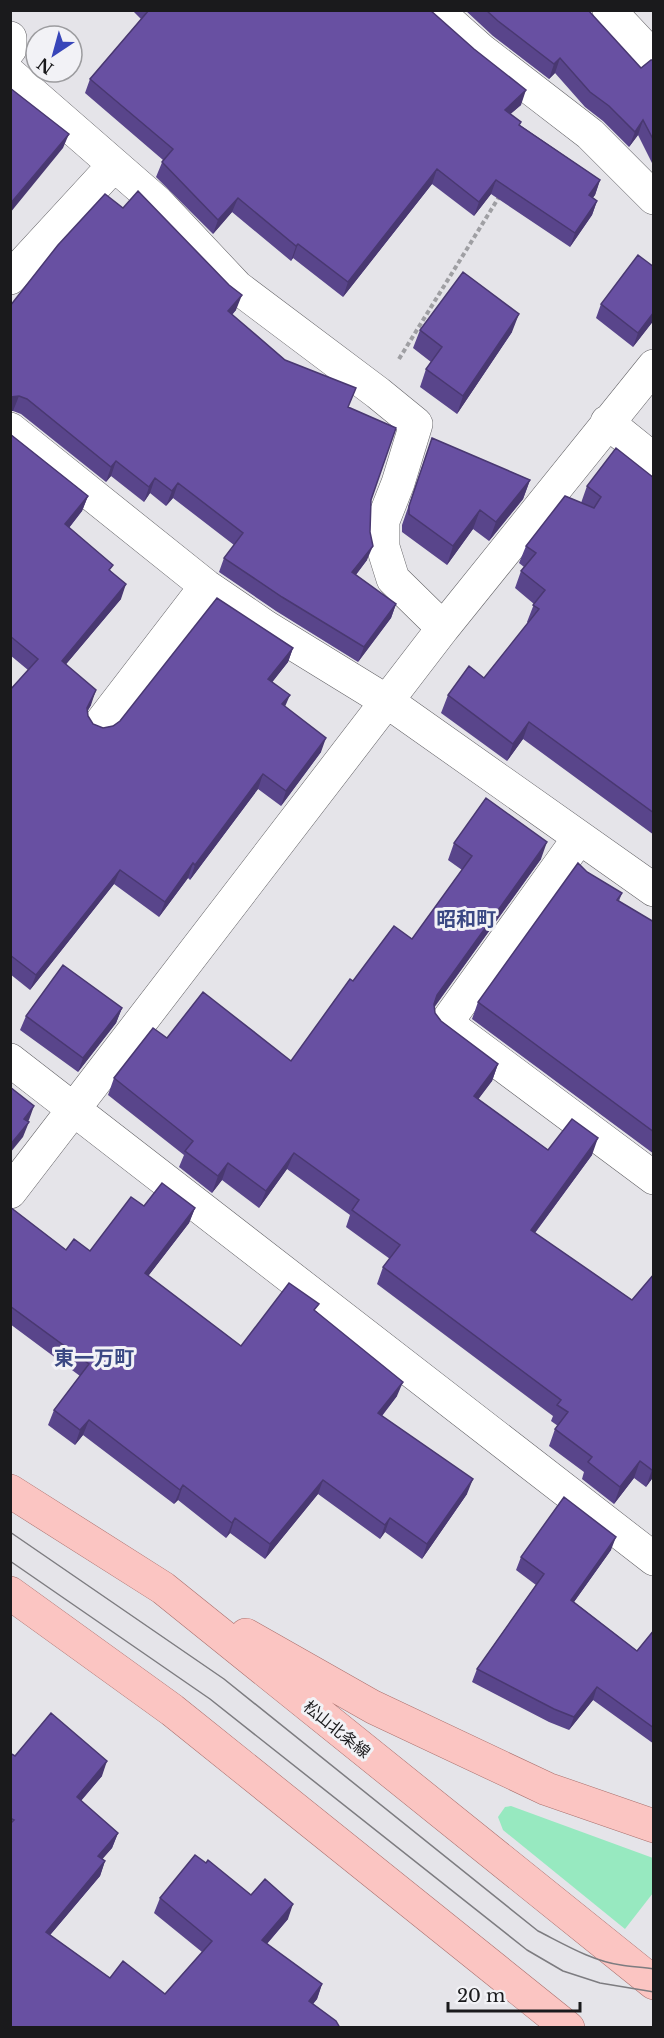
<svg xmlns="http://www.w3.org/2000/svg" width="664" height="2038" font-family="'Libre Baskerville','Noto Sans JP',serif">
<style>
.green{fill:#97e9c0}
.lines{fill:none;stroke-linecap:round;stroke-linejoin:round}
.street-casing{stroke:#636266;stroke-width:34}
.primary-casing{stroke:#aa706d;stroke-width:34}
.path{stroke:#9f9fa3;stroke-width:4;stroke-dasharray:4.5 3;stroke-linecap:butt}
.street{stroke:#fff;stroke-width:33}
.primary{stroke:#fbc5c2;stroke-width:33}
.tram{stroke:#7d7c80;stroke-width:1.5}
.wall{fill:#59458b}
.shaded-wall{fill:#493871}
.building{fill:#6850a2;stroke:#493871;stroke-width:1.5}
.labels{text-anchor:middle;stroke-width:6;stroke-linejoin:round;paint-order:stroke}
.street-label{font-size:16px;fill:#1a1a1c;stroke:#f2f2f6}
.quarter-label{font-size:20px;font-weight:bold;fill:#3a4883;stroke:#f2f2f6}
</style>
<rect width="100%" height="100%" fill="#e5e4e9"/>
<!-- green -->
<path class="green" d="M511,1806l142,52v35l-28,36 -122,-99 -5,-13 7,-10z"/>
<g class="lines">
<!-- street casing -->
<g class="street-casing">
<path id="street" d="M436,10l45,40 109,84 64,64
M609,10l45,48
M10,38v11
M10,74l147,128 80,85 141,106 38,31 -18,59 -15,38v26l10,32 50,49
M10,278l104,-113
M607,422l47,38
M10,429l196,157 60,41 122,75 266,188
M100,724l106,-138
M579,838l-133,185 208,155
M10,1060l644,499
M10,1192l433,-564 211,-262"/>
</g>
<!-- primary casing -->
<g class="primary-casing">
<path id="primary" d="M10,1491l153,97 491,395
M10,1593l162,117 396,318
M246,1635l127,72 174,82 107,37"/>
</g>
<!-- path -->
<path class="path" d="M399,359l100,-162"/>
<!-- street -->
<use href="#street" class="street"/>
<!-- primary -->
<use href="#primary" class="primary"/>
<!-- tram -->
<path class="tram" d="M10,1532l214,147 314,252c26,13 54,30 83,34 10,2 22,2 33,4
M10,1561l200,138 317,251 36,21 37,12 54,9"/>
</g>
<!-- wall -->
<path class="wall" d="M132,10h298l91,95 -11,9 10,11 80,55 -5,15 -3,3 5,3 -5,14 -22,32 -79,-53 -17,22 -42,-32 -89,113 -50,-39 -2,3 -59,-49 -19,22 -57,-57 7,-17 -78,-67 5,-14 51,-60z
M465,10h123l53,58 13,-8v107l-16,-32 -9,12 -26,-26 -18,-14 -30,-34 -6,6 -56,-43z
M654,267v53l-21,27 -37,-29 5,-14z
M10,306l226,4 -4,5 53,45 63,47 23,93 -4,60 -11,15 40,29 -5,14 -33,44 -82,-51 -57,-39 5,-14 10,-13 -61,-47 -7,8 -16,-13 -6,9 -33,-26 -5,6 -85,-68 -8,-3z
M420,330l92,2 -55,82 -37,-27 6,-18 5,-7 -18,-14z
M10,434l78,62 -6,15 -13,17 42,43 10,28 -55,65 25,41 -4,7 1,4 5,8 10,4 10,-2 180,-78 -5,14 -16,20 13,25 36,45 -40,54 -23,-17 -68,91 -2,-2 -29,39 -45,-33 -84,106 -20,-16v-284l18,-20 -18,-15z
M432,438l98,42 -7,19 -34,42 -16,-12 -26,36 -45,-33v-7z
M654,478v357l-131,-96 -16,22 -66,-48 7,-18 36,-17 44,-55 -1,-1 7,-18 -19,-16 6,-17 3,-4 -5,-4 7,-17 55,-43 6,-17z
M454,843l87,16 -107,148 1,6 6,8 57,43 -6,17 -14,18 70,51 44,5 -57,78 97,67 22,-26v202l-8,11 -12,-9 -20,26 -32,-25 2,-7 -35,-26 6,-17 3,-3 -7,-5 2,-5 -176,-132 6,-17 7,-8 -44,-32 4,-12 -63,-46 -28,39 -37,-28 -10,13 -33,-26 5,-12 -76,-60 6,-17 53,-40 124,23 62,-80 59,-42 50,-69 -14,-10z
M587,872l35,21 -3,8 35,21v232l-182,-135 6,-17z
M122,1008l-6,15 -38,49 -58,-42 6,-14z
M144,1206l51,2 -6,15 -41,53 93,70 75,-35 81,85 -15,20 85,78 -45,65 -37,-27 -5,7 -62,-45 -53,65 -35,-26 -4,5 -48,-38 -4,4 -91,-69 -8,10 -27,-20 6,-15 26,-34 -70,-52v-117l56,43 24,1z
M611,1550l-37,52 63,49 17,-21v114l-61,-44 -24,30 -20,-8 -77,-40 5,-13 59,-84 -20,-15 5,-13z
M10,1753l5,3 87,20 -21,25 37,32 -6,15 -10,11 3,2 -5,15 -50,59 60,43 55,16 37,-42 -48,-39 6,-15 46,-35 45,32 37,24 -21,25 55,40 -5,15 -4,5 -303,24z"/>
<!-- shaded-wall -->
<path class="shaded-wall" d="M560,58l-5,15 -6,6 5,-15z
M526,90l-5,15 -22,19 6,-14z
M643,120l-5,15 -9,12 6,-15z
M69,134l-6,14 -53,65v-9z
M437,169l-5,15 -89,113 5,-15z
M496,180l-5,14 -17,22 5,-14z
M600,180l-5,15 -11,15 5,-15z
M238,198l-6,14 -19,22 5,-14z
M597,201l-5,14 -22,32 5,-14z
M298,244l-5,14 -2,3 5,-15z
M242,295l-6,15 -14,15 6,-14z
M654,312v8l-21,27 5,-14z
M519,314l-7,18 -55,82 6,-18z
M19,396l-6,15h-3v-14z
M116,461l-5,15 -5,6 5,-15z
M155,478l-5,15 -6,9 5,-15z
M530,480l-7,19 -34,42 7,-19z
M178,483l-5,15 -7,8 6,-15z
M88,496l-6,15 -22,28 5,-15z
M480,510l-7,19 -26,36 6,-19z
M373,546l-6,14 -20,26 5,-14z
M126,584l-5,15 -64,76 5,-14z
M396,604l-5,14 -33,44 6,-15z
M293,648l-5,14 -25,32 5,-15z
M96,690l-5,15 -10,17 6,-14z
M290,695l-6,14 -2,-5z
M529,722l-6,17 -16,22 6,-17z
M326,738l-5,14 -40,54 5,-15z
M263,774l-5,15 -68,91 5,-15z
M547,842l-6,17 -110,153 6,-17z
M193,863l-5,15 -29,39 6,-15z
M120,870l-6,14 -84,106 6,-15z
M122,1008l-6,15 -38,49 5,-14z
M498,1064l-6,17 -24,32 6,-17z
M34,1106l-5,14 -10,13 5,-14z
M29,1122l-6,15 -13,16v-8z
M598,1138l-6,17 -67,91 6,-16z
M294,1153l-7,16 -28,39 7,-17z
M228,1163l-6,17 -10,13 6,-17z
M195,1208l-6,15 -50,65 6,-15z
M403,1382l-6,14 -24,31 5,-14z
M89,1420l-6,15 -8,10 5,-15z
M640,1461l-6,17 -20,26 6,-17z
M654,1468v8l-8,11 6,-17z
M473,1479l-6,15 -45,65 5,-15z
M323,1480l-5,14 -53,65 5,-15z
M183,1485l-5,15 -4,4 6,-14z
M235,1518l-5,15 -4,5 6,-15z
M390,1518l-5,14 -5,7 5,-14z
M616,1537l-5,13 -45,63 5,-13z
M597,1687l-4,13 -24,30 5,-13z
M107,1761l-5,15 -31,36 6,-15z
M118,1833l-6,15 -20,23 6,-15z
M105,1861l-5,15 -60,71 6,-15z
M293,1904l-5,15 -31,36 5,-15z
M322,1984l-5,15 -14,17 6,-15z"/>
<!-- building -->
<path class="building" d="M149,10h281l44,39 52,41 -21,20 16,12 -2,3 81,55 -11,15 8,6 -22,32 -79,-53 -17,22 -42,-33 -89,113 -50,-38 -2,2 -58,-48 -20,22 -56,-58 11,-13 -83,-70z
M486,10h102l53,58 10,-8h3v81l-11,-21 -8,12 -26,-26 -19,-14 -30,-34 -6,6 -56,-43z
M10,88l59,46 -59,70z
M138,191l91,94 13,10 -14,16 57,49 71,28 -8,19 48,21 -25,72 -1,32 3,14 -21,26 44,32 -32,43 -82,-50 -58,-39 19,-25 -65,-50 -6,8 -17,-13 -6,9 -33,-26 -5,6 -84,-68 -8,-3 -9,1v-91l48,-61 47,-51 18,14z
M638,255l16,12v45l-16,21 -37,-29z
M463,272l56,42 -56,82 -37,-27 16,-22 -22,-17z
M10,434l78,62 -23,28 48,41 -4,5 17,14 -64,77 34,29 -9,18 1,8 5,8 10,4 10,-2 7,-5 97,-123 76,50 -25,31 22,16 -8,9 44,34 -40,53 -23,-17 -68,91 -2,-2 -28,39 -45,-32 -84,105 -26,-20v-265l28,-31 -28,-23z
M432,438l98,42 -34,42 -16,-12 -27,36 -44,-32v-8z
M616,448l38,30v335l-125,-91 -16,22 -65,-49 21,-29 15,12 55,-69 -6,-4 12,-15 -24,-19 15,-18 -10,-7 39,-50 29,12 7,-11 -14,-11z
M486,798l61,44 -110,153 -3,9 1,9 6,8 57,43 -24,32 74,54 24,-31 26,19 -67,92 101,70 22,-26v194l-2,2 -12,-9 -20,26 -32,-25 4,-5 -37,-28 13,-17 -11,-7 4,-5 -178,-133 17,-22 -48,-35 7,-10 -65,-47 -28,38 -38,-28 -10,13 -33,-25 8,-10 -79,-63 39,-50 14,10 36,-46 88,69 59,-82 3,2 41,-55 18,13 60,-83 -18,-13z
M578,863l9,9 35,21 -5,7 37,22v210l-176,-130z
M63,965l59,43 -39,50 -57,-42z
M10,1087l24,19 -10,13 5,3 -19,23z
M162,1183l33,25 -50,65 96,73 48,-63 30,21 -5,6 89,72 -25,31 95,66 -46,65 -37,-26 -5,7 -62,-45 -53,64 -35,-26 -3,5 -49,-38 -3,5 -91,-70 -9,10 -26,-20 35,-46 -79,-58v-99l56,43 8,-11 16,12 41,-54 13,9z
M564,1497l52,40 -45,63 66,51 17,-21v98l-57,-41 -23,30 -20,-8 -77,-40 67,-95 -23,-17z
M51,1713l56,48 -30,36 41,36 -20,23 7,5 -59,71 64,46 13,-17 42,33 47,-53 -52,-43 35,-43 11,8 2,-3 43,35 14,-16 28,25 -31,36 60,44 -13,17 27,20 4,7h-330v-204l4,-4 -4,-2v-65l5,3z"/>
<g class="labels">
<!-- street labels -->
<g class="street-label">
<text transform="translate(337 1729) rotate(39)" y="6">松山北条線</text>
</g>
<!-- quarter labels -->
<g class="quarter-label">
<text x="466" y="926">昭和町</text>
<text x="94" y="1365">東一万町</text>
</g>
</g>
<!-- border -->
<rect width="664" height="2038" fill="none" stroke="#1a1a1c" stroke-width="24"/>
<!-- north arrow -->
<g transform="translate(54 54) rotate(216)"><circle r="28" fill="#f2f2f6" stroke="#9c9c9f" stroke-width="1.5"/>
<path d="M0-4.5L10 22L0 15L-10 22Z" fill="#3846b9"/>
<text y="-9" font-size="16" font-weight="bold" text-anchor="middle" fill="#1a1a1c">N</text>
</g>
<!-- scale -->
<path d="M448 2002v9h132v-9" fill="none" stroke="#1a1a1c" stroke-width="3"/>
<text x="457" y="2002" font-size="18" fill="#1a1a1c" stroke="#f2f2f6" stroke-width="4.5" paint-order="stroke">20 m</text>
</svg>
